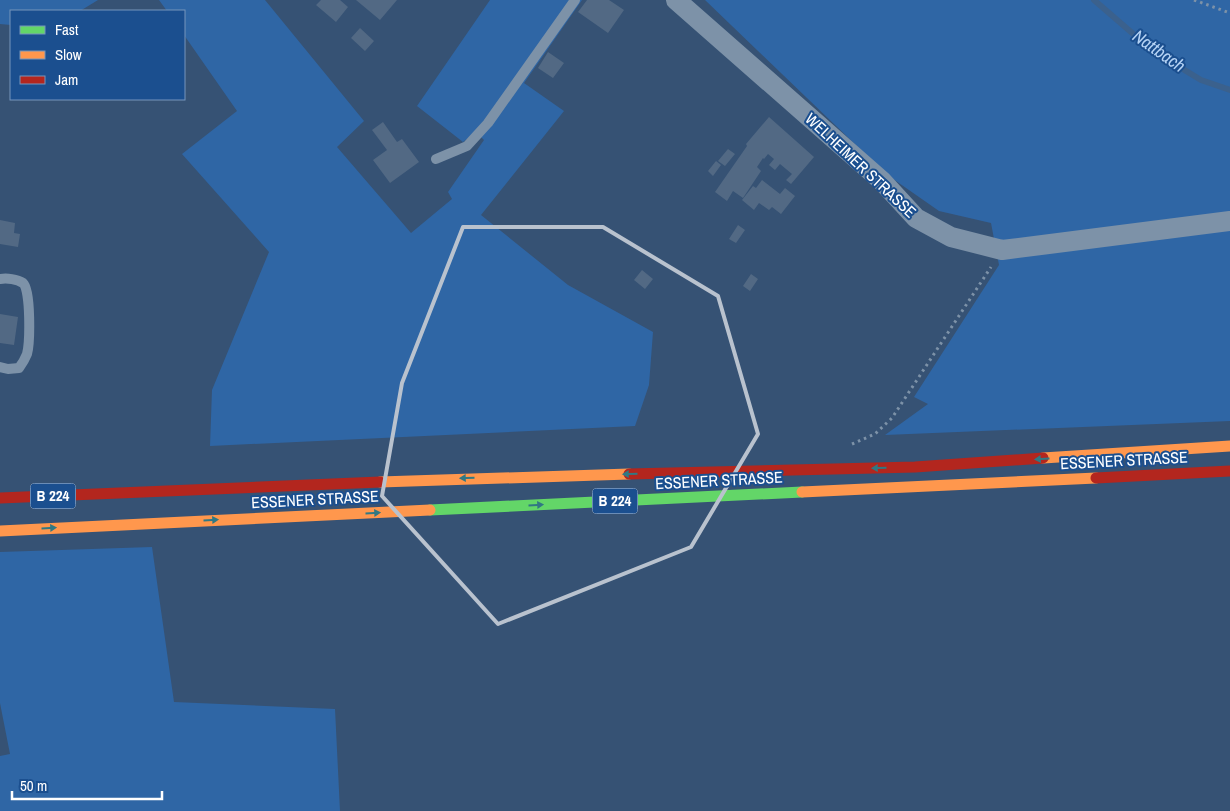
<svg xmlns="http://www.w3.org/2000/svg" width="1230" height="811" font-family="'Archivo Narrow',sans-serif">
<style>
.green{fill:#2f66a5}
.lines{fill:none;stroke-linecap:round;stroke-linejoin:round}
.stream{stroke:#3b618d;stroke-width:6}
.building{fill:#526984}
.path{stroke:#7d92a8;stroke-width:3;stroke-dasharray:2.5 4;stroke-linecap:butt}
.lane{stroke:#7d92a8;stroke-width:10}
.street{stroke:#7d92a8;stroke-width:20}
.fast{stroke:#63d668;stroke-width:11}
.slow{stroke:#ff974d;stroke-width:11}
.jam{stroke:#b3261e;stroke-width:11}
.oneway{fill:#317883}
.marked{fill:none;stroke:#b9c2ce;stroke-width:4;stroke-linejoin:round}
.labels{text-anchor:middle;stroke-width:4;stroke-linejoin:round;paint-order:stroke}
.shield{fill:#1b4f8f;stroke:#bbcadd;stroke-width:1}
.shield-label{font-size:15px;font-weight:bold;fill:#fff}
.street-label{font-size:16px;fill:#fff;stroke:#1b4f8f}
.water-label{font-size:18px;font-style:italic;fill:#b5d3f5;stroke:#1b4f8f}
</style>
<rect width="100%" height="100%" fill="#365274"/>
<!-- green -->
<path class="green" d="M0,0h98l-18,11h-69v14l-11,-1z
M159,0h106l99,121 -27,26 74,86 41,-34 -4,-7 36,-52 -8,-8 -13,10 -46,-36 73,-106h92l-58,83 40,28 -83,104 87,70 85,47 -4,53 -14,41 -425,20 2,-56 57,-138 -87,-98 55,-43 -53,-76v-24h-17z
M705,0h525v421l-345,14 43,-31 -14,-7 85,-132 -8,-42 -52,-12 -53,-37z
M152,547l22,155 161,7 5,102h-340v-55l10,-2 -10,-51v-151z"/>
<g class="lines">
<!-- stream -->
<path class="stream" d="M1094,0l59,51 48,29 29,10"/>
</g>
<!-- building -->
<path class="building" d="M321,0h19l8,7 -12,15 -20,-17z
M356,0h41l-17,20z
M587,0h22l15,10 -16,23 -30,-21z
M360,28l14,13 -9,10 -14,-13z
M548,52l16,11 -11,15 -15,-10z
M769,117l45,40 -23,27 -5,-4 6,-6 -12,-10 -5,6 -6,-5 5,-6 -6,-5 -4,5 -1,-1 -6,9 4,4 -18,27 -10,-7 -6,10 -12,-9 32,-46 -1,-2z
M383,122l14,20 5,-3 17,23 -29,21 -17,-23 14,-10 -15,-20z
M728,149l7,5 -10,12 -7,-5z
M716,161l5,4 -8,11 -5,-5z
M762,180l18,14 5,-6 10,8 -14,18 -9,-7 -3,3 -10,-7 -5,7 -12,-10 11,-14 3,2z
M0,220l15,3 -1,10 6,1 -2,13 -18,-3z
M738,225l7,5 -9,13 -7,-4z
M642,270l11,9 -8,10 -11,-9z
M751,274l7,5 -8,12 -7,-5z
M0,314l18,3 -4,28 -14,-2z"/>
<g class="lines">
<!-- path -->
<path class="path" d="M1194,0l36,13
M852,444l23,-10 17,-16 99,-151"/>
<!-- lane -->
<path class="lane" d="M436,159l31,-13 21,-23 87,-123
M0,279c7,-1 17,0 23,4 8,7 7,60 4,71 -2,5 -5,10 -8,14l-11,1 -8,-2"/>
<!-- street -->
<path class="street" d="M676,0l206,181 34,37 35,19 51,13 228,-29"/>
<!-- fast -->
<path class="fast" d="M430,510l372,-18"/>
<!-- slow -->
<path class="slow" d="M1043,458l187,-12
M380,482l249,-8
M802,492l294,-14
M0,531l430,-21"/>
<!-- jam -->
<path class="jam" d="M629,474l286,-7 128,-9
M1096,478l134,-7
M0,498l380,-16"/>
</g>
<!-- one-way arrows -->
<defs><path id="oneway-solid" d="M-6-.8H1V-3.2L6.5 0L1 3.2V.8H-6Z" transform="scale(1.25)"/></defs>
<g class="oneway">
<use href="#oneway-solid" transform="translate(1042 459) rotate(176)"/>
<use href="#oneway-solid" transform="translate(879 468) rotate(179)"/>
<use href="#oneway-solid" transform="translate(630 474) rotate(179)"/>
<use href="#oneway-solid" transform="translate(467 478) rotate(178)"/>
<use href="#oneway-solid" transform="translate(536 505) rotate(-3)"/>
<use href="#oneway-solid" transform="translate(373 513) rotate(-3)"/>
<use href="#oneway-solid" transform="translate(211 520) rotate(-3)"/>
<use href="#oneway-solid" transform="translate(49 528) rotate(-3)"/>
</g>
<!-- marked area -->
<path class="marked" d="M463,227h140l115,69 40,138 -67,113 -193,77 -116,-128 20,-113z"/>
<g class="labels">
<!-- shield labels -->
<g class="shield">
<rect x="30.5" y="483.5" width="45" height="25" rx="4"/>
<rect x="592.5" y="488.5" width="45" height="25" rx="4"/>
</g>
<g class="shield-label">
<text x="53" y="501">B 224</text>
<text x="615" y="506">B 224</text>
</g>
<!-- street labels -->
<g class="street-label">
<text transform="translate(861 165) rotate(43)" y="6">WELHEIMER STRASSE</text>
<text transform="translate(1124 460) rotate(-3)" y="6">ESSENER STRASSE</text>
<text transform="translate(719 480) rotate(-3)" y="6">ESSENER STRASSE</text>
<text transform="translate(315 499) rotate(-3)" y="6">ESSENER STRASSE</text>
</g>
<!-- water labels -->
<g class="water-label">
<text transform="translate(1159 51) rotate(35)" y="6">Nattbach</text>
</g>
</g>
<!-- legend -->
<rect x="10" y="10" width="175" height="90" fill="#1b4f8f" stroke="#7695bc"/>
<rect x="20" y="26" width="25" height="8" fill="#63d668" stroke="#7695bc"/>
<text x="55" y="35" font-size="15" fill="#ffffff">Fast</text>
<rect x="20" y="51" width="25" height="8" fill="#ff974d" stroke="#7695bc"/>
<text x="55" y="60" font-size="15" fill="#ffffff">Slow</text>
<rect x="20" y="76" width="25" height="8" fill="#b3261e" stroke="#7695bc"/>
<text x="55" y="85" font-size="15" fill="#ffffff">Jam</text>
<!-- scale -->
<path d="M12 791v8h150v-8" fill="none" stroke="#ffffff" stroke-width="2.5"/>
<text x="20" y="791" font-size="15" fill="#ffffff" stroke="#1b4f8f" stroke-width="4" paint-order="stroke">50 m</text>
</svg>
